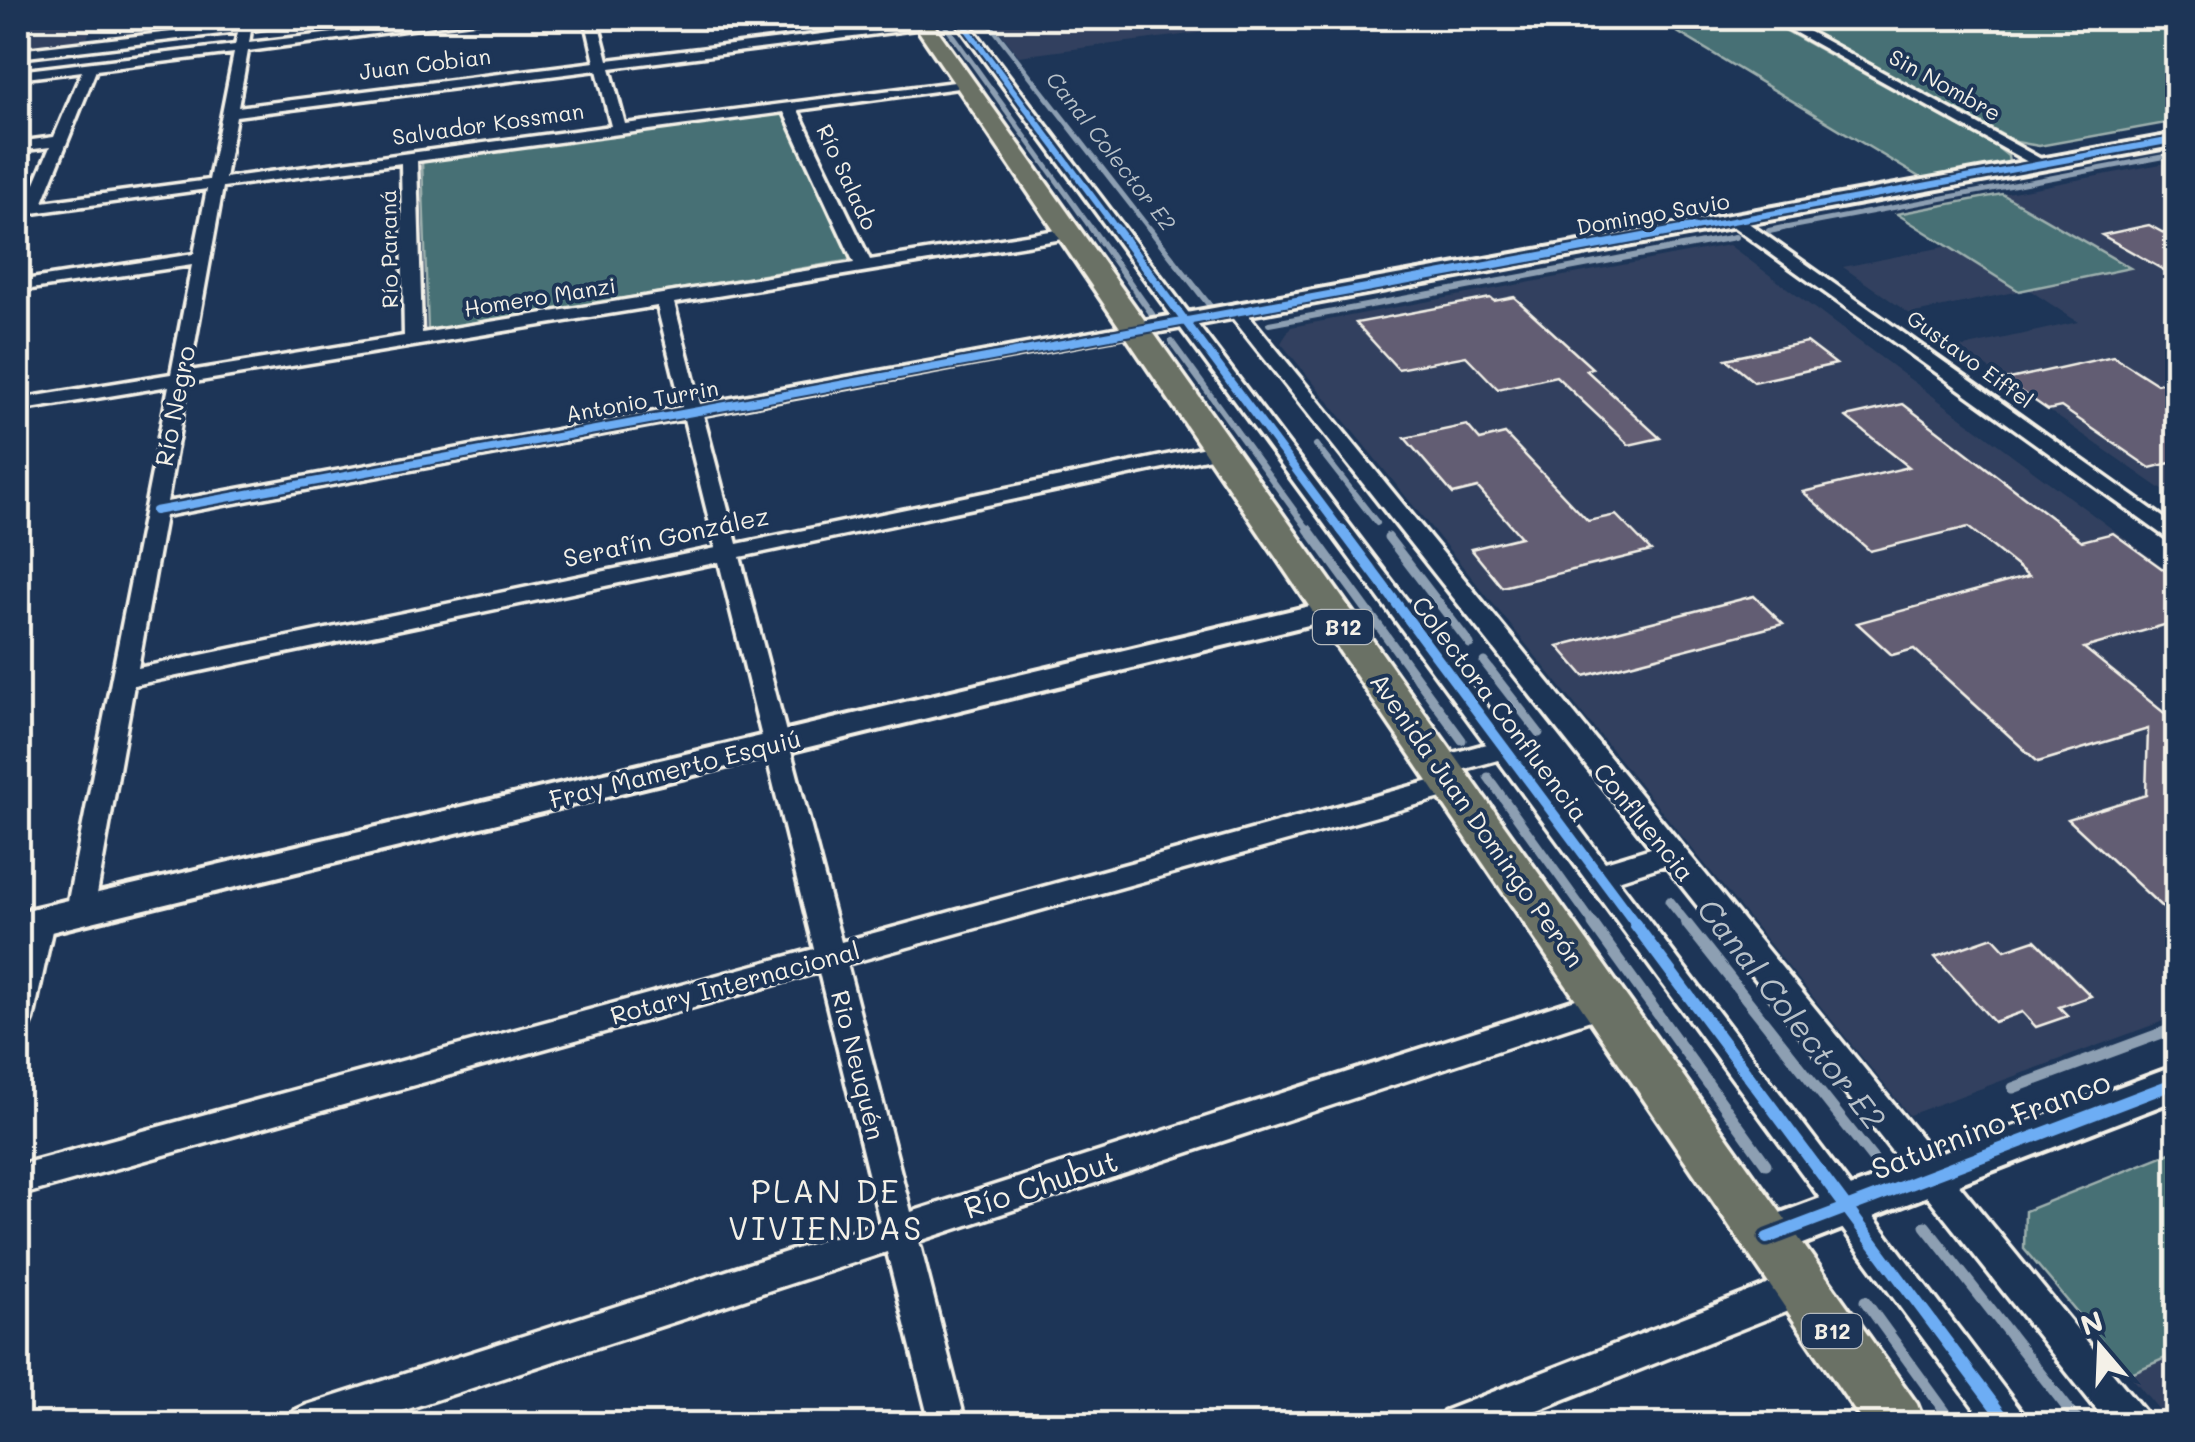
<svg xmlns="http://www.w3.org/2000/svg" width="2195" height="1442" font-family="Mali,sans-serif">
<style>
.built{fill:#32415f}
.green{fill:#477074;stroke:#9eb0ae;stroke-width:2.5}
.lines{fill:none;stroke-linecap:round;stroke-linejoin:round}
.stream-far3{stroke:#8d9fb2;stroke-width:5}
.stream-far2{stroke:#8d9fb2;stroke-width:6}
.stream-far1{stroke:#8d9fb2;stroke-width:9}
.stream{stroke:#8d9fb2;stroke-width:11}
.building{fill:#625d73;stroke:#f4f1e8;stroke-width:2.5}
.minor-casing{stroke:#f4f1e8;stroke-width:7}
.tertiary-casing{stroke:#f4f1e8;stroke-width:8}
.primary-casing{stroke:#f4f1e8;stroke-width:7}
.minor{fill:#1d3557;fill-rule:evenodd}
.tertiary{fill:#1d3557;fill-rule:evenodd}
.primary{fill:#6b7165;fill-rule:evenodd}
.cycleway-far3-casing{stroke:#1d3557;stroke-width:10}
.cycleway-far2-casing{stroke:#1d3557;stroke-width:12}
.cycleway-far1-casing{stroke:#1d3557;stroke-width:16}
.cycleway-casing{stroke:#1d3557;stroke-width:19}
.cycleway-far3{stroke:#6dadf4;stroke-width:6}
.cycleway-far2{stroke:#6dadf4;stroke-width:8}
.cycleway-far1{stroke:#6dadf4;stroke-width:10}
.cycleway{stroke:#6dadf4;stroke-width:12}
.labels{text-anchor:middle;stroke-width:8;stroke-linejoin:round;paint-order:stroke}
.far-street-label{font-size:22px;fill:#f4f1e8;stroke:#1d3557}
.far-water-label{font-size:22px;font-style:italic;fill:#b8c1c8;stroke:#1d3557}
.shield{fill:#1d3557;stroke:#b4b9bc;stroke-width:2.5}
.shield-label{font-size:22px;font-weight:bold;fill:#f4f1e8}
.street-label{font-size:25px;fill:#f4f1e8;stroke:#1d3557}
.near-street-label{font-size:30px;fill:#f4f1e8;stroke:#1d3557}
.near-water-label{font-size:32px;font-style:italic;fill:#b8c1c8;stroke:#1d3557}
.near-neighbourhood-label{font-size:32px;letter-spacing:2.5px;fill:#f4f1e8;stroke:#1d3557}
</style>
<rect width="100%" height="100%" fill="#1d3557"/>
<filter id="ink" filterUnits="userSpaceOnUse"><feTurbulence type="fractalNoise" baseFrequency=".01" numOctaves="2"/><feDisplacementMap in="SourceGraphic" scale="20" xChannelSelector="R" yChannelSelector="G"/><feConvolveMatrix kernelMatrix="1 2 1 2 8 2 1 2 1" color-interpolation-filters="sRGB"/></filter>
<g filter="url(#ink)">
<!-- built -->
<path class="built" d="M18,18h77l-9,23 -68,8z
M989,18h324l-294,38z
M2177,161v339l-218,-152 119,-26 -50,-33 101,-21 -127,-74z
M1729,245l448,332v439l-268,99 -628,-772 10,-16z
M1949,246l70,45 -109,23 -67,-47z
M2177,1353v71h-6l-42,-50z"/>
<!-- green -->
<path class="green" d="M1654,18h109l235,130 10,8 1,7 -85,17z
M1786,18h355l36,15v88l-138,25 -23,-4z
M783,112l69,148 -424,71 -6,-169z
M2002,194l128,74 -111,23 -122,-77z
M2177,1150v203l-48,21 -105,-125 1,-38z"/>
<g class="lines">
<!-- stream-far3 -->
<path class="stream-far3" d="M940,18l153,213
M985,18l166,213
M1769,231l409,-77"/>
<!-- stream-far2 -->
<path class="stream-far2" d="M1091,228l61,86
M1149,228l61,78
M1769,231l14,-3
M1269,324l466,-87
M1171,341l139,191
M1316,445l61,78"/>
<!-- stream-far1 -->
<path class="stream-far1" d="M1308,529l154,211
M1388,537l82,107
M1484,662l55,71
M1488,777l107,149
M1669,901l20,25"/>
<!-- stream -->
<path class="stream" d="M1593,924l173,240
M1687,924l186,235
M2013,1088l165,-61
M1925,1226l155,198
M1865,1301l89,123"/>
</g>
<!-- building -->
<path class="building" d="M2149,225l29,16v37l-76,-43z
M1514,297l78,71 -6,2 74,68 -31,7 -73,-69 -58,13 -32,-33 -68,13 -42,-46 134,-25 4,3z
M1807,342l29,22 -82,18 -28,-23z
M2113,356l44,28 21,-5v82l-28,7 -89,-61 -13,3 -43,-30z
M1903,404l179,137 31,-8 65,47v41l-94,27 94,76v198l-110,-103 78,-24 2,-66 -110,33 -124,-113 -22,6 -35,-32 172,-47 -61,-49 -98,24 -67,-59 106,-25 -63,-50z
M1467,425l13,15 25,-6 83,87 28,-6 35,36 -149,36 -31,-38 50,-12 -43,-49 -25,6 -48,-56z
M1754,596l29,28 -199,52 -26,-30z
M1993,937l12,13 30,-10 56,56 -32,11 9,9 -32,11 -14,-15 -28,10 -59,-65z"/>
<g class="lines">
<!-- minor casing -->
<g class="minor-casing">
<path id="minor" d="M241,18h12v4l73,-4 -75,12 -2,13 210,-25h34l-245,33 -10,56 357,-45 -10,-44h12l11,42 321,-39 2,3 -7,4 -314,40 15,56 345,-44 2,3 -7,4 -167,23 72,150 199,-32 8,5 -8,5 -395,65 26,101 436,-80 9,5 -9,5 -433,81 34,129 483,-100 10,6 -10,6 -480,101 101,385 611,-167 9,3 4,7 -4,7 -9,3 -605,169 64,248 693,-222 11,4 4,9 -4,9 -696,229 47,183h-36l-43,-172 -525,172h-73l5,-13 13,-6 573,-183 -61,-250 -801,224v-31l796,-216 -95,-387 -585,123 -40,226 -4,8 -10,3 -10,-3 -4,-8 103,-525 -151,25v-12l153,-25 21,-109 -174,26v-10l176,-27 13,-65 -189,26v-10l8,-1 24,-57 -32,4v-9l36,-5 28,-66 -64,8v-8l217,-26 3,-13 -220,26v-8l221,-26zM234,53l-25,127 -166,22 53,-132zM597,70l14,56 -386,52 11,-62zM784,112l70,151 -432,70 -5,-172zM401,163l3,173 -214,35 33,-184zM657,306l25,101 -515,95 21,-119zM684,419l32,129 -578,120 27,-152z
M953,18h12l640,844 46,-14 -421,-533v-8h12l902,1104 5,13h-41l-443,-559 -47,15 403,531 6,13h-41l-488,-664 -58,16 -9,-3 -4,-7 4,-7 55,-15z
M1769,18h15l266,146 -13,3z
M1728,217h12l438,311v18l-450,-323z
M40,909l10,4 4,8 -21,99 -4,9 -11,4c-2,-38 -6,-85 12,-120z
M1802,1271l12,5 5,12 -5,12 -312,124h-63l5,-13z"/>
</g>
<!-- tertiary casing -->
<g class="tertiary-casing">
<path id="tertiary" d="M2178,134v11l-1042,191 -11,-7 11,-7z
M1331,601l10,2 4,7 -4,7 -1323,323v-28z
M2178,1065v34l-411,159 -14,-6 -6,-14 6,-14 14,-6z"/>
</g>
<!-- primary casing -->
<g class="primary-casing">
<path id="primary" d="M910,18h19l988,1386 8,20h-61z"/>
</g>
<!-- minor -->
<use href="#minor" class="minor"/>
<!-- tertiary -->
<use href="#tertiary" class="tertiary"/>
<!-- primary -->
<use href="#primary" class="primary"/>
<!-- cycleway-far3 casing -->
<g class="cycleway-far3-casing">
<path id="cycleway-far3" d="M959,18l159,213
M1678,231l500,-92"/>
</g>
<!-- cycleway-far2 casing -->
<g class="cycleway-far2-casing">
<path id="cycleway-far2" d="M1116,228l226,304
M155,511l1537,-283"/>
</g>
<!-- cycleway-far1 casing -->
<g class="cycleway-far1-casing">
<path id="cycleway-far1" d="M1341,529l296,397"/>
</g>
<!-- cycleway casing -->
<g class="cycleway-casing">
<path id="cycleway" d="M1635,924l373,500
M1767,1238l411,-156"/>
</g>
<!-- cycleway-far3 -->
<use href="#cycleway-far3" class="cycleway-far3"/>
<!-- cycleway-far2 -->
<use href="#cycleway-far2" class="cycleway-far2"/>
<!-- cycleway-far1 -->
<use href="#cycleway-far1" class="cycleway-far1"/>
<!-- cycleway -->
<use href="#cycleway" class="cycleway"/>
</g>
</g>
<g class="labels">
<!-- far-street labels -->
<g class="far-street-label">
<text transform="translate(425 64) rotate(-7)" y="8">Juan Cobian</text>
<text transform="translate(1945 85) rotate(29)" y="8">Sin Nombre</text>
<text transform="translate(488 124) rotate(-8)" y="8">Salvador Kossman</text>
<text transform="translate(847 177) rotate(65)" y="8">Río Salado</text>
<text transform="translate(1653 214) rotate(-10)" y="8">Domingo Savio</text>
<text transform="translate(389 249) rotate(-91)" y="8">Río Paraná</text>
<text transform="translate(540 297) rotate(-9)" y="8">Homero Manzi</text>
<text transform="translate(1970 359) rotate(36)" y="8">Gustavo Eiffel</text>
<text transform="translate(642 401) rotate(-10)" y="8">Antonio Turrin</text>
</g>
<!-- far-water labels -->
<g class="far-water-label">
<text transform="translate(1111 151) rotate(52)" y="8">Canal Colector E2</text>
</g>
<!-- shield labels -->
<g class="shield">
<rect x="1313" y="610" width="60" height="34" rx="8"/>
<rect x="1802" y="1314" width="60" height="34" rx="8"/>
</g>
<g class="shield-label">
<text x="1343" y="635">B12</text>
<text x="1832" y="1339">B12</text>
</g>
<!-- street labels -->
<g class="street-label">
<text transform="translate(175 406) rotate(-79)" y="9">Río Negro</text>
<text transform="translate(666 537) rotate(-12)" y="9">Serafín González</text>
<text transform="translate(1500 709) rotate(53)" y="9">Colectora Confluencia</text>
<text transform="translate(675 769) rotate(-14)" y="9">Fray Mamerto Esquiú</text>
<text transform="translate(1477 820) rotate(55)" y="9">Avenida Juan Domingo Perón</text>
<text transform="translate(1644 822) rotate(51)" y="9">Confluencia</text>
<text transform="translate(735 983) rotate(-15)" y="9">Rotary Internacional</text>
<text transform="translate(858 1065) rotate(76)" y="9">Rio Neuquén</text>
</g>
<!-- near-street labels -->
<g class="near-street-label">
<text transform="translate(1991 1126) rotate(-21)" y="10">Saturnino Franco</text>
<text transform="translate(1041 1185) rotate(-18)" y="10">Río Chubut</text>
</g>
<!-- near-water labels -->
<g class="near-water-label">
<text transform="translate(1791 1014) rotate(52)" y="11">Canal Colector E2</text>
</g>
<!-- near-neighbourhood labels -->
<g class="near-neighbourhood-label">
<text x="826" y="1203">PLAN DE<tspan x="826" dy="37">VIVIENDAS</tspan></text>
</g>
</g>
<!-- margin -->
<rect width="2195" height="1442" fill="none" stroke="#1d3557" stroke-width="60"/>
<rect x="30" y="30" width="2135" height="1382" fill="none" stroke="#f4f1e8" stroke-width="4" filter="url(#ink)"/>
<!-- north arrow -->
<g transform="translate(2100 1347) rotate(341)" stroke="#1d3557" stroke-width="8" paint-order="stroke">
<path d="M0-8L18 38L0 25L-18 38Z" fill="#f4f1e8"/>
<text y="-15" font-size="28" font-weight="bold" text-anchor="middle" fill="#f4f1e8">N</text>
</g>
</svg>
